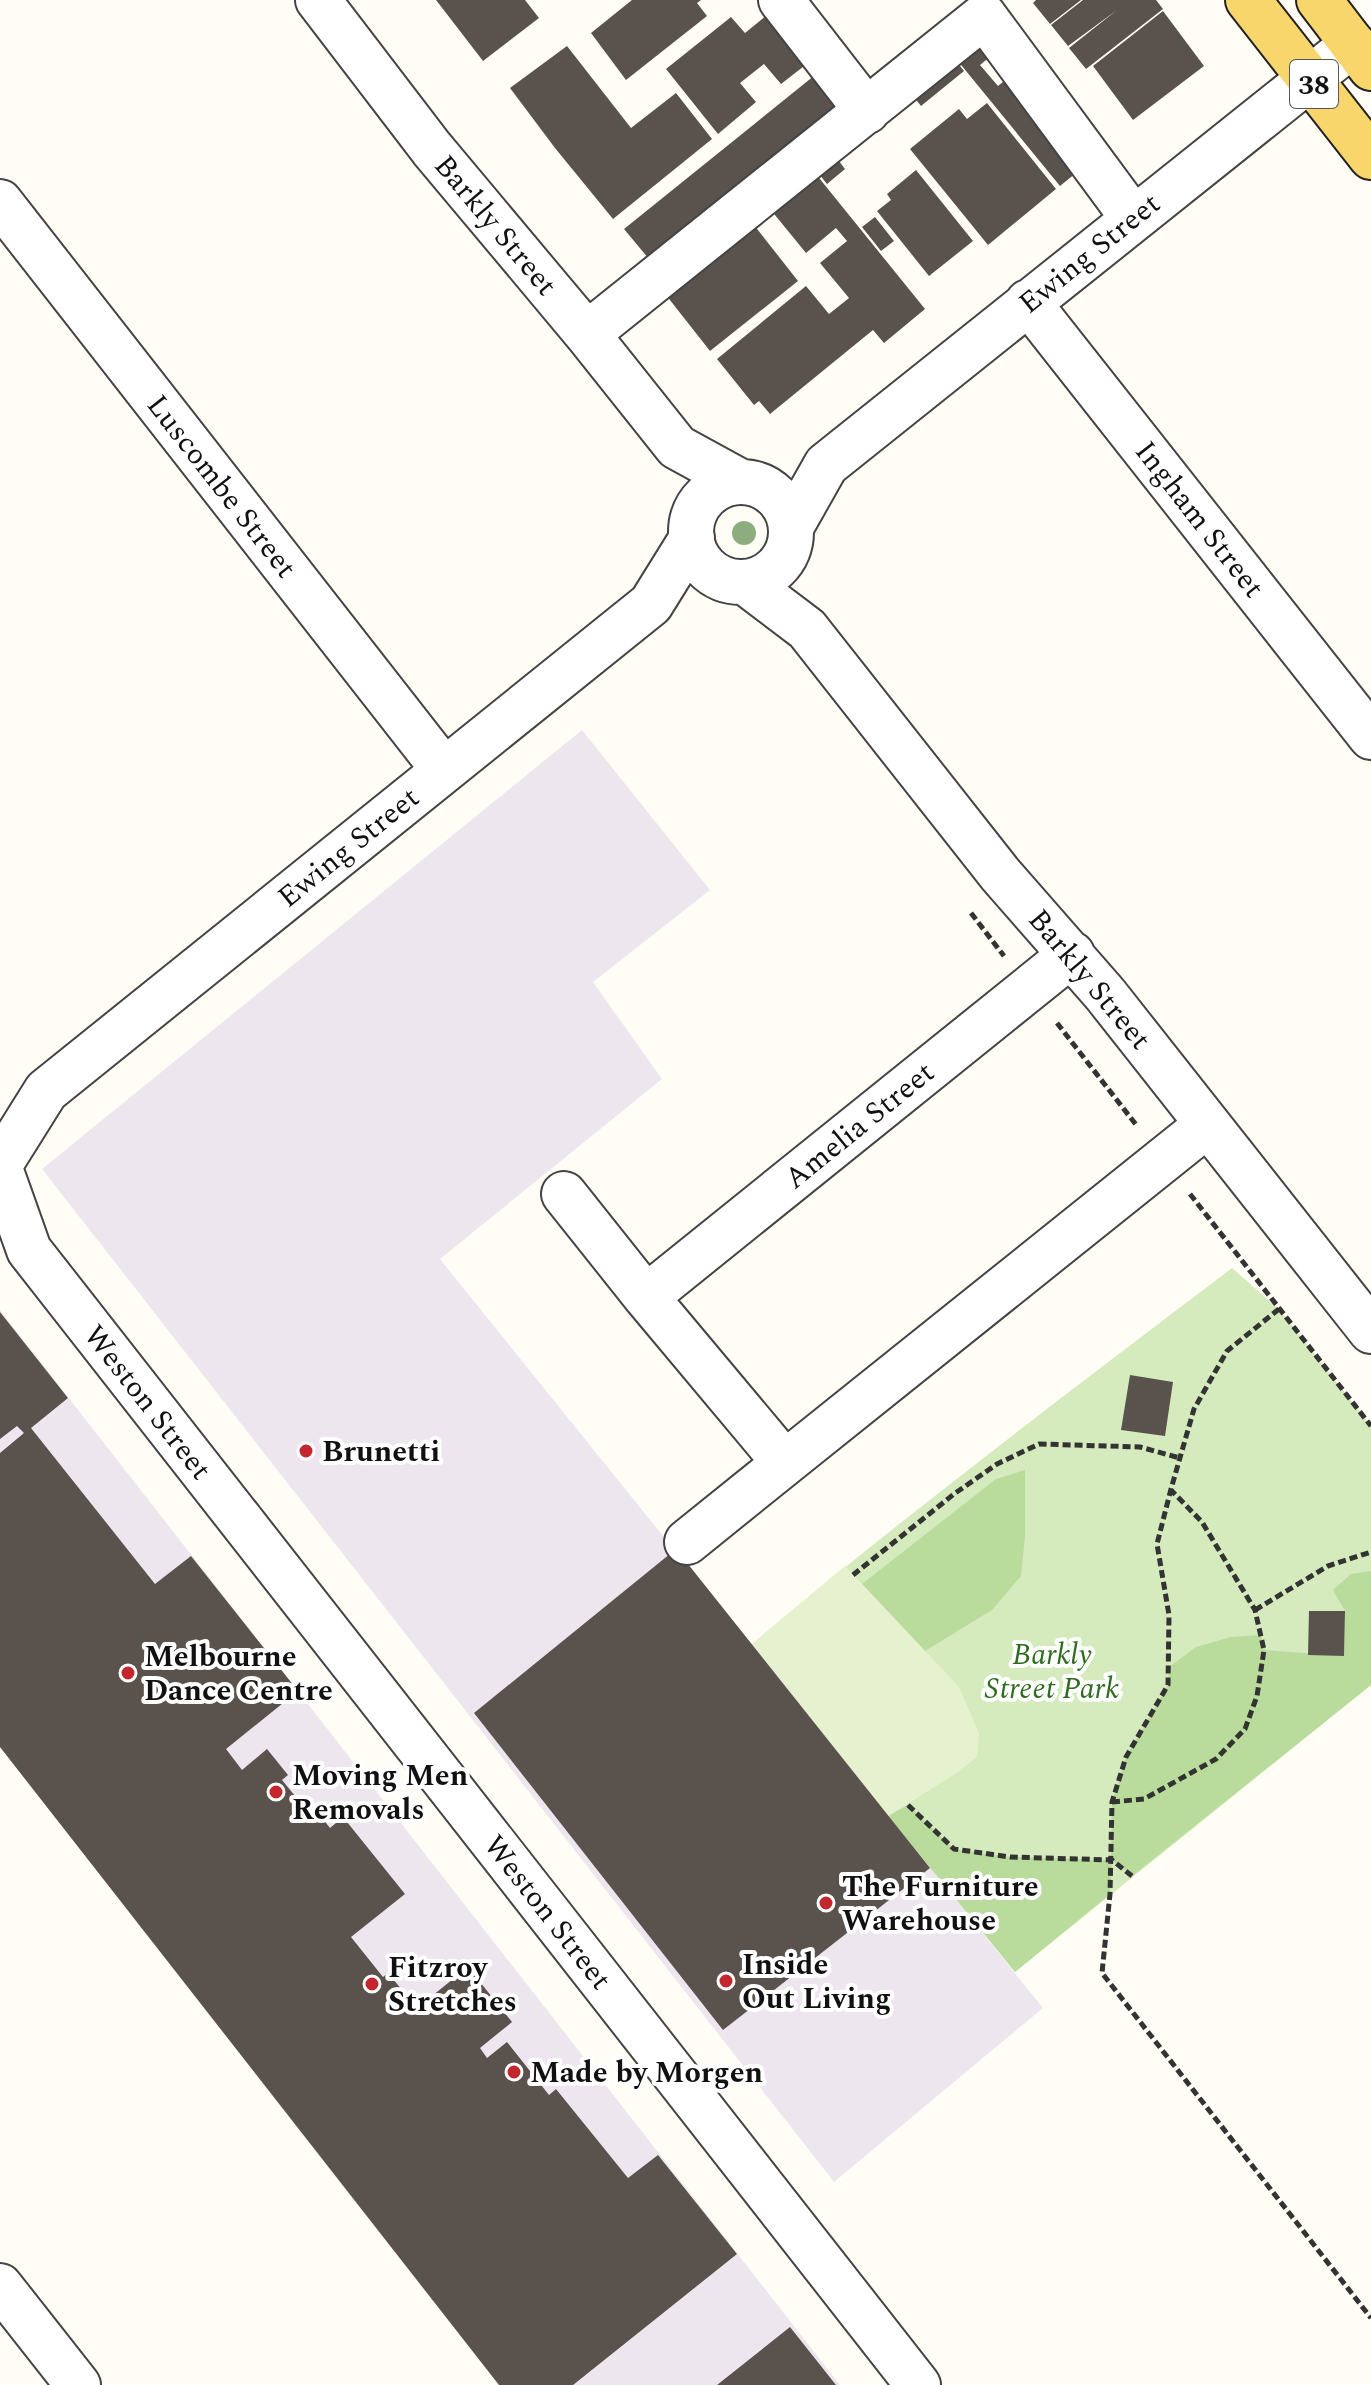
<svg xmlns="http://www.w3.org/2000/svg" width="1371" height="2385" font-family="Spectral,serif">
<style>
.industrial{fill:#eee6ef}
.green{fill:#d5ebbd}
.forest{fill:#b9dc9c}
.pitch{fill:#e6f2cf}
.building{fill:#5a524d}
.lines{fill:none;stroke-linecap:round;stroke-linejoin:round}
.minor-casing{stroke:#444;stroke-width:48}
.major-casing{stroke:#222;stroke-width:48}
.path{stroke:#333;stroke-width:5;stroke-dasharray:8 4;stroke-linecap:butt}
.minor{stroke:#fff;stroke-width:44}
.major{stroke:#f9d66b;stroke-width:44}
.tree{fill:#8dad7f}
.poi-dot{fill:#c4262e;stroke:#fff;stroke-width:3}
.labels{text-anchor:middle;stroke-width:8;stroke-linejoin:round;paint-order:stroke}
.shield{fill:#fff;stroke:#585858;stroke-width:2}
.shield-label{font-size:28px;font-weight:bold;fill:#111}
.street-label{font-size:30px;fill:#111;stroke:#fff}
.poi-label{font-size:30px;font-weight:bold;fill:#111;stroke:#fff;text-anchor:start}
.park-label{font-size:30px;font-style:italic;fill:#2f6b1f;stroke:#fff}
</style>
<rect width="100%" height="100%" fill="#fffdf5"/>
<!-- industrial -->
<path class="industrial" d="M582,730l128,160 -117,92 69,97 -222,180 603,749 -209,174 -792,-1013z
M0,1310l840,1075h-341l-121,-154 -378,-484z"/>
<!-- green -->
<path class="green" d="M1232,1268l47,41 92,117v259l-356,287 -263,-328c156,-131 318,-253 480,-376z"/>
<!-- forest -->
<path class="forest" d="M1025,1470v67l-4,39 -29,34 -67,41 -63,-67 134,-105z
M1371,1571v114l-239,191 -20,-16 -2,34 -95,78 -127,-156 20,-11 46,44 56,8 101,3 1,-58 14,-45 42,-72 1,-18 27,-20 35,-10 30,-2 4,15 79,6 1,-45 -12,-21 18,-16z"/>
<!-- pitch -->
<path class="pitch" d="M845,1566l114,121 20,46 -2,24 -22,17 -67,42 -136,-172z"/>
<!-- building -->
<path class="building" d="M436,0h89l14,18 -56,43z
M632,0h69l-4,3 10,13 -81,64 -35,-47z
M1036,0h45l-31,24 -17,-21z
M1083,0h73l7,9 -77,60 -17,-21 48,-38 -49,36 -17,-21z
M778,6l39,50 -36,28 -17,-20 -24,19 16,19 -38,32 -52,-65 65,-52 14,16z
M1163,11l41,55 -71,54 -40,-54z
M982,32l15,19 -17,14 18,21 17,-14 72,92 -27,22 -107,-131z
M567,46l64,82 45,-35 36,46 -99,80 -58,-71 -45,-60z
M953,57l11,14 -43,35 -11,-14z
M825,67l28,35 -199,163 -30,-36z
M987,103l69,86 -68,56 -78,-96 49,-40 8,10z
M833,153l12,16 -18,15 -12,-15z
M811,168l114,141 -41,34 -11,-13 -103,84 -11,-13 -5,4 -37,-46 89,-73 23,28 20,-16 -29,-35 27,-22 -11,-13 -30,25 -40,-49z
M916,170l57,71 -44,35 -52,-65 14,-11 -4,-6z
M875,217l19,24 -13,10 -19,-24z
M754,225l44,56 -88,70 -44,-56z
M0,1312l68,86 -37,30 124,156 36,-28 107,135 -72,58 16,21 25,-21 21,26 -6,5 27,33 6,-4 15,19 13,-11 62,77 -54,43 32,40 5,-4 29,35 51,-41 44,55 -32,26 7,10 20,-16 42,53 7,-6 72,89 30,-23 79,99 -164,131h-74l-499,-638v-294l24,-20 -7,-7 -17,13z
M1130,1375l43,7 -8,54 -44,-6z
M676,1549l254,319 -207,162 -249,-317z
M1309,1611h36l-1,45 -36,-1z
M790,2327l46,58h-119z"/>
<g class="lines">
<!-- minor casing -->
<g class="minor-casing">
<path id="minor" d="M318,0l114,149 155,185 90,113 64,35
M781,0l86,111
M0,202l444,568
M1028,302l343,435
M587,334l397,-318 149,202
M691 532a50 50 0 1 1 100 0a50 50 0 1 1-100 0Z
M791,527l35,-62 527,-421
M745,582l62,47 193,245 105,120 266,337
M1072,954l-426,343 139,166 422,-338
M4,1158l42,-67 605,-487 41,-66
M2,1174l27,76 889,1135
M564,1194l82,103
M687,1542l98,-79
M0,2286l78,99"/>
</g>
<!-- major casing -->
<g class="major-casing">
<path id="major" d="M1248,0l123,157
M1319,0l52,68"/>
</g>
<!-- path -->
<path class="path" d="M971,913l33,43
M1057,1023l80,103
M1190,1194l181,232
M1279,1309l-52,42 -33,58 -23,80 -14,55 12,71 -1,70 -42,72 -14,45 -2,92 -8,79 269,345
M853,1575l101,-81 43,-30 42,-20 101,3 40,11
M1255,1610l73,-44 43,-14
M1112,1802l32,-3 72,-40 29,-30 12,-33 7,-46 -9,-40 -53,-88 -31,-32
M908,1805l46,44 56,8 102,3 20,16"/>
<!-- minor -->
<use href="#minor" class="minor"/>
<!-- major -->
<use href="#major" class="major"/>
</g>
<!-- trees -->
<circle class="tree" cx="744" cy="533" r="12"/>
<!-- markers -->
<g class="poi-dot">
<circle cx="306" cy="1451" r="8"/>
<circle cx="128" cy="1673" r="8"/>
<circle cx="276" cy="1792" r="8"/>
<circle cx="826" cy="1903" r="8"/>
<circle cx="726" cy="1981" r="8"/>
<circle cx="372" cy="1984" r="8"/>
<circle cx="514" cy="2072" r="8"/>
</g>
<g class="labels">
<!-- shield labels -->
<rect class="shield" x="1290" y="60" width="48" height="48" rx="6"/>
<g class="shield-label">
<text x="1314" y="94">38</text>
</g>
<!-- street labels -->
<g class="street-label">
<text transform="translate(496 225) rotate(50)" y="10">Barkly Street</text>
<text transform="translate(1089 253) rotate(-39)" y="10">Ewing Street</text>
<text transform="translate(222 486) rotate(52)" y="10">Luscombe Street</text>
<text transform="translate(1200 519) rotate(52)" y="10">Ingham Street</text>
<text transform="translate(348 847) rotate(-39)" y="10">Ewing Street</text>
<text transform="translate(1090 979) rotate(50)" y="10">Barkly Street</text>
<text transform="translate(859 1125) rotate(-39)" y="10">Amelia Street</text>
<text transform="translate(148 1402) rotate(52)" y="10">Weston Street</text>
<text transform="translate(548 1912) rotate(52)" y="10">Weston Street</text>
</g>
<!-- poi labels -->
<g class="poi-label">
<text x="322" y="1461">Brunetti</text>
<text x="144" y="1666">Melbourne<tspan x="144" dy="34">Dance Centre</tspan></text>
<text x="292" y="1785">Moving Men<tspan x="292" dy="34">Removals</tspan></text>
<text x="842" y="1896">The Furniture<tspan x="842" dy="34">Warehouse</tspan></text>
<text x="742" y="1974">Inside<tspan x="742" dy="34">Out Living</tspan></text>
<text x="388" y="1977">Fitzroy<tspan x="388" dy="34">Stretches</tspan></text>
<text x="530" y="2082">Made by Morgen</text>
</g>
<!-- park labels -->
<g class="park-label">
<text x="1052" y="1664">Barkly<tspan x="1052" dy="34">Street Park</tspan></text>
</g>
</g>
</svg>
